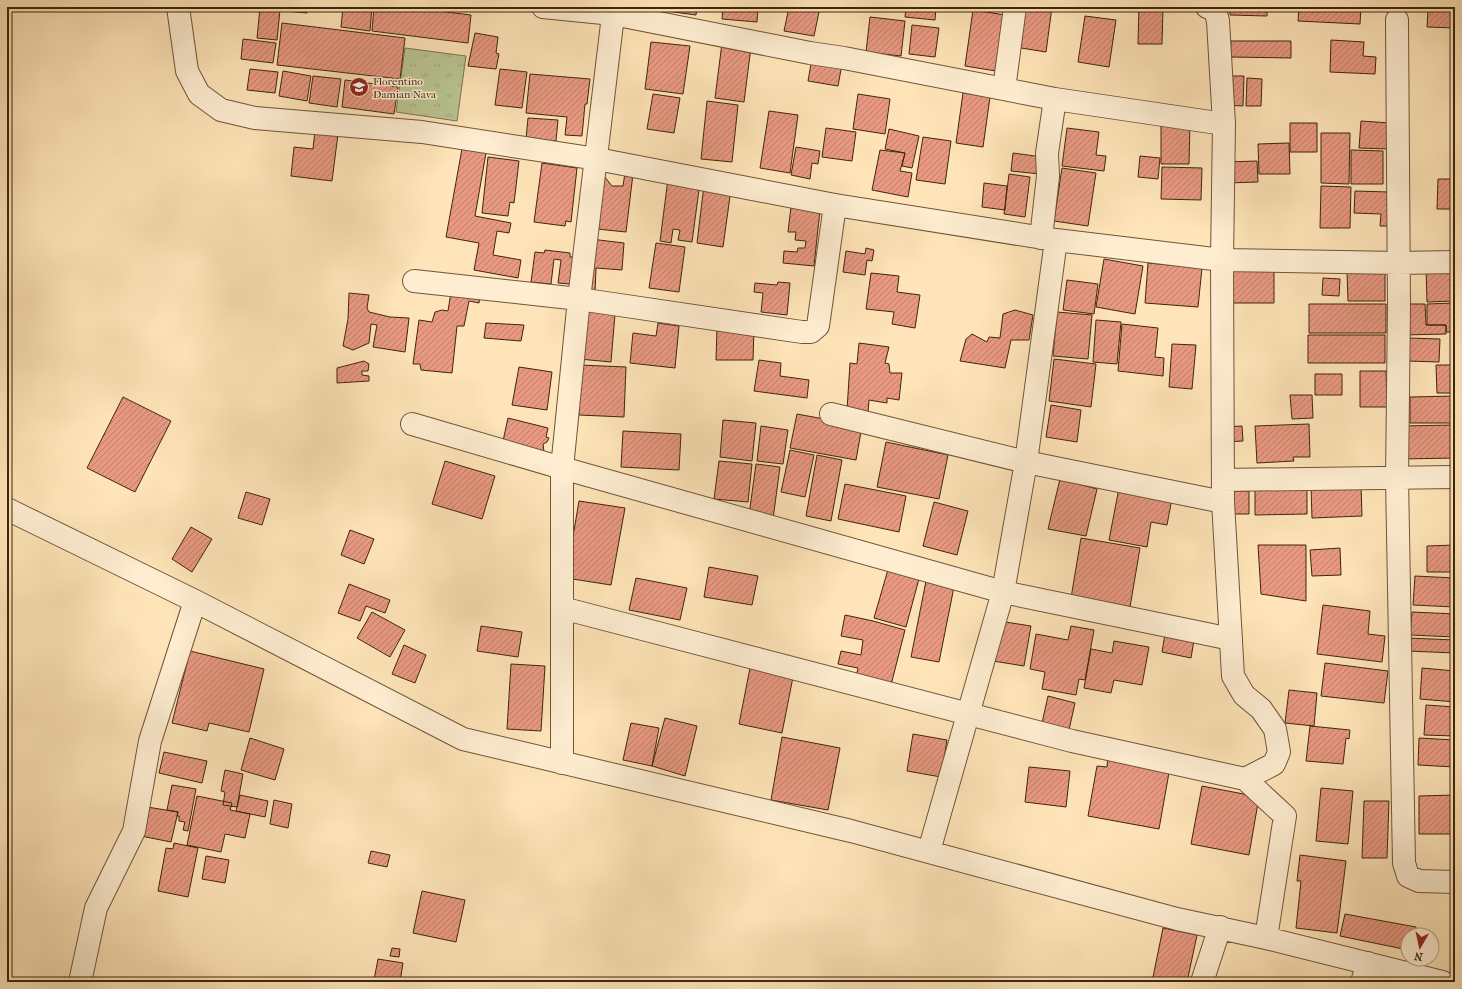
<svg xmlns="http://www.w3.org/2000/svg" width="1462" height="989" font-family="'IM FELL French Canon',serif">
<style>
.park{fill:url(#park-tufts);stroke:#7c7550}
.building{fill:url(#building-hatch);stroke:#3f250d}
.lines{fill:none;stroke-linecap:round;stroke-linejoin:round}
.minor-casing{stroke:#6f5538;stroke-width:24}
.minor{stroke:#feedd1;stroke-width:22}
.labels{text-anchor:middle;stroke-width:3;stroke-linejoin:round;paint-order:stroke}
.poi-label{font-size:11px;fill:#3f250d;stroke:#feedd1;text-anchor:start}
</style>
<defs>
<pattern id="park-tufts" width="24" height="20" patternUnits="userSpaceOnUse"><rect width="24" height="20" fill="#bac593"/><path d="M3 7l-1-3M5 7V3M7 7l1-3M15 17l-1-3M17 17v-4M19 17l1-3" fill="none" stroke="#a1a97e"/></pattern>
<pattern id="building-hatch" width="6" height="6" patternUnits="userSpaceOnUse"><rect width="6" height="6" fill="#e99982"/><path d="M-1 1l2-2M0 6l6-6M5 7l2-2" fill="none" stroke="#be7d69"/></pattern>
</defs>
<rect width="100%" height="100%" fill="#fee4b8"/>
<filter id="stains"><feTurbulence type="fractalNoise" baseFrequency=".005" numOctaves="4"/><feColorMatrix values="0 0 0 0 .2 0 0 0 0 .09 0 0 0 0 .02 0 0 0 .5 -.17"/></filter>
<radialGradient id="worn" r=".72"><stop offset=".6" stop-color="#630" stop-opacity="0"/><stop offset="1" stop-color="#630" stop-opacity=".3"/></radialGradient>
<!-- park -->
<path class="park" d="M405,48l61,8 -9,65 -61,-9z"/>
<!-- building -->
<path class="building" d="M286,7h21v6l-21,-2z
M343,7h29l-2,24 -29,-4z
M374,7h31l66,8 -3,28 -96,-12z
M659,7h38l-1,8 -37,-5z
M723,7h35l-1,15 -35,-3z
M789,7h31l-6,29 -30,-5z
M906,7h30l-1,13 -30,-3z
M974,7h33l-1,5z
M1020,7h32l-6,45 -31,-5z
M1139,7l24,1 -1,36h-24z
M1230,7h37v9l-37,-1z
M1299,7h62l-1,17 -62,-3z
M1435,7h20v21l-28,-1 1,-17z
M260,8l20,2 -3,30 -20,-2z
M973,10l32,5 -9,56 -31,-5z
M1085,16l31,4 -7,47 -31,-5z
M870,17l35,4 -4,35 -35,-4z
M282,23l123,15 -5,41 -123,-14z
M912,25l27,3 -4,29 -26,-3z
M475,33l23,4 -2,16 3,1 -3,15 -28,-3z
M243,39l33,4 -3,20 -32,-4z
M1331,40l33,2 -1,14 13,1 -1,17 -45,-2z
M1231,41h60v17l-61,-1z
M651,42l39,4 -7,48 -38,-5z
M722,43l29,4 -7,55 -29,-4z
M812,58l30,6 -4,22 -30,-5z
M250,69l28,3 -3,21 -28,-3z
M500,69l27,3 -5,36 -27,-3z
M283,71l28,5 -4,25 -28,-5z
M530,74l60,5 -3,25h-2l-3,32 -17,-1 2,-18 -41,-4z
M313,76l28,3 -4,28 -28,-4z
M1226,76h18l-1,30 -18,-1z
M1247,78l15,1 -1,27h-15z
M345,80l53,7 -4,27 -52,-7z
M963,93l27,4 -7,50 -27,-4z
M653,94l27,4 -6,35 -27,-4z
M858,94l32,5 -5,35 -32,-5z
M707,101l31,4 -6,57 -31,-3z
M769,111l29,4 -8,58 -30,-5z
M528,118l30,2 -2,21 -30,-2z
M1361,121l29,2 -1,26 -30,-1z
M1290,123h27v29h-27z
M1161,124h29l-1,40h-28z
M826,128l30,4 -4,29 -30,-4z
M1067,128l32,4 -3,23 10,1 -2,15 -42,-5z
M889,129l30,7 -7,32 -10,-2 3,-13 -20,-4z
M315,131l23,3 -6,47 -41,-5 3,-29 19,2z
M1321,133h29l-1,51 -28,-1z
M923,137l28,4 -6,43 -29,-4z
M1289,143l1,31h-31l-1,-30z
M796,147l24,4 -2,13 -6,-1 -2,16 -19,-4z
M462,149l24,4 -11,63 36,7 -2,10 -12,-2 -4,24 28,5 -3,18 -44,-8 5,-27 -33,-6z
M880,150l25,3 -5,18 12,2 -4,24 -36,-7z
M1351,150l32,1v33h-32z
M1013,153l29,4 -2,17 -29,-3z
M1140,156l20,2 -2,21 -20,-2z
M488,157l31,4 -5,42 -4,-1 -2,14 -26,-3z
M1257,161l1,21 -31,1 -1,-21z
M542,163l35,5 -6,54 -5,-1 -1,5 -31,-4z
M1162,167l40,1 -1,32 -40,-1z
M1062,168l34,5 -8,53 -34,-5z
M625,173l8,1 -7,58 -29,-3 7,-53 8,10h11z
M1009,174l21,3 -5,40 -21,-3z
M668,179l32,3 -8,60 -14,-2 2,-10 -7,-1 -2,14 -11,-2z
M1438,179h17v30h-18z
M984,183l23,3 -2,24 -23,-3z
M704,185l27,4 -8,58 -26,-4z
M1321,186l30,1 -1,41h-30z
M1355,191l34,1 -1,34h-8l1,-12 -27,-1z
M791,207l29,3 -6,56 -31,-3 1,-12 13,1 1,-4h7l1,-7 -11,-1 1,-8h-8z
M591,237l8,3 25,3 -2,27 -26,-2 -1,25 -9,5z
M656,243l29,4 -6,45 -30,-4z
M866,248l8,2 -2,11 -5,-1 -2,15 -22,-3 3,-21 19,3z
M545,250l25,3v4h4l-3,27 -13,-1 3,-23 -7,-1 -3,25 -20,-2 4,-30 9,1z
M1104,259l39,7 -8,48 -39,-7z
M1148,263l54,5 -4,39 -53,-4z
M1455,267v34l-28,1 -1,-34z
M1232,268h42v35h-42z
M1385,271v30h-37l-1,-29z
M871,273l28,3 -2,16 23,3 -5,33 -23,-4 2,-12 -28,-3z
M1323,278l17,1 -1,17 -17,-1z
M1067,280l31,4 -4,30 -31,-4z
M778,282l12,1 -3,32 -26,-3 2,-19 -9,-1 1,-9 22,2z
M451,292l29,3 -1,8 -10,-2 -5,25h-7l-5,47 -31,-3 -1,-6h-7l6,-44 13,2 3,-10 7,-2 6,1z
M349,293l20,2 -2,13 2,4 21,5 19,1 -4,34 -32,-5 4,-22 -6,-1 -2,19 -16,7 -10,-4 5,-27z
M1455,303v29h-9v-7h-19v-21z
M1309,304h77v29h-77z
M1401,304h24l1,21h20v9l-44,1z
M1015,310l18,5 -4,25h-18l-6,28 -45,-7 6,-22 6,-5 15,8 2,-5 11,1 3,-24z
M583,311l32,3 -4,48 -32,-3z
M1057,312l35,3 -4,44 -35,-3z
M1096,320l25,2 -4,42 -24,-2z
M486,323l38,2 -3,16 -37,-3z
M658,323l21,3 -4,42 -45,-5 3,-30 23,3z
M1122,324l36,4 -3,29 9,1 -1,18 -45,-5z
M717,328h37l-1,32h-37z
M1308,335h77v28h-77z
M1408,338l32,1 -1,23 -32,-1z
M859,343l30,4 -4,16 4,1 1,9h12l-3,27 -12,-2v5l-18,-3 -1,12 -21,-2 3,-47 7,1z
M1172,344l24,1 -4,44 -23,-2z
M1054,359l42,5 -5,43 -42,-6z
M759,360l22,3 -1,13 29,4 -2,18 -53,-7z
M364,361l5,3 -1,7h-6v4l7,1v5l-32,2v-15z
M580,365l46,2 -2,50 -45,-2z
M1436,365h19v28h-18z
M519,367l33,5 -5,38 -35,-5z
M1360,371h26l1,36h-27z
M1315,374h27v21h-27z
M1290,395h22l1,23 -21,1z
M1455,396v27h-45v-26z
M123,397l48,24 -36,71 -48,-24z
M1051,405l30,5 -4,32 -31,-5z
M797,414l65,12 -6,34 -66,-12z
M508,418l40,10 -2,9 3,1 -2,4 -4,2 1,8 -41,-11z
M723,420l33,3 -4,38 -32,-4z
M1309,424l1,33h-17l1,4 -37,2 -2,-37z
M1455,425v33l-55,1 -1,-33z
M761,426l27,4 -5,34 -26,-3z
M1242,426l1,15 -18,1v-15z
M623,431l58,3 -2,36 -58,-3z
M886,442l62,13 -9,44 -62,-12z
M790,450l24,5 -9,42 -24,-5z
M817,455l25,5 -11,61 -25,-5z
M445,461l50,15 -13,43 -50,-15z
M719,461l33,3 -4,38 -34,-3z
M756,464l24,3 -7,52 -24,-4z
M1060,479l37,10 -11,47 -38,-7z
M1120,483l53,10 -6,32 -16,-3 -4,25 -38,-7z
M845,484l61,12 -7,36 -61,-13z
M1361,485l1,31 -50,2 -1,-31z
M1255,488h52v26l-52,1z
M1230,491h19v23h-19z
M246,492l24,7 -8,26 -24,-7z
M579,501l46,7 -14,77 -45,-7z
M934,502l34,9 -11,44 -34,-9z
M191,527l21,12 -20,33 -20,-13z
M350,530l24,9 -10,25 -23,-9z
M1081,538l59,10 -10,59 -59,-9z
M1258,545h48v56l-45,-7z
M1455,545v27h-28v-26z
M1340,548l1,27 -29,1 -2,-26z
M889,566l31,9 -14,52 -32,-9z
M709,567l49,9 -6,29 -48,-8z
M927,576l28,6 -16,80 -28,-5z
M1415,576l40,2v29l-42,-2z
M636,578l51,10 -7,32 -51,-10z
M349,584l41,16 -5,13 -19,-7 -6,15 -22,-8z
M1323,605l47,6 -2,23 17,2 -3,26 -65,-8z
M372,612l33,18 -15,27 -33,-19z
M1412,612l43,2v23l-45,-2z
M845,615l28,6 32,9 -15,59 -35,-7 3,-14 -20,-4 3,-13 20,4 2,-15 -22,-4z
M999,621l32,5 -7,40 -31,-5z
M481,626l41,6 -4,25 -41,-6z
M1071,626l23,4 -9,50 -6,-1 -3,16 -34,-6 3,-17 -15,-3 6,-35 32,6z
M1165,634l29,6 -3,18 -29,-6z
M1408,638l47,2v13l-48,-2z
M1114,641l35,6 -7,38 -28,-5 -3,13 -27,-5 7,-39 21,4z
M404,645l22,10 -11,28 -23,-9z
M190,651l74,18 -15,63 -40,-9 -2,8 -35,-8z
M1325,663l63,8 -4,32 -63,-7z
M511,664l34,2 -4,65 -34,-2z
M750,668l43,9 -11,56 -43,-9z
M1422,668l33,3v31l-35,-3z
M1289,690l28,3 -3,33 -29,-3z
M1048,696l27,7 -6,27 -27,-7z
M1426,705l29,2v29l-31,-1z
M665,718l32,8 -12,50 -33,-10z
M631,723l28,5 -7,38 -29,-6z
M1310,726l40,4 -1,9 -3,-1 -3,26 -37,-3z
M913,734l34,6 -6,37 -34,-6z
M782,737l58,11 -12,62 -57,-10z
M250,738l34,11 -9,31 -34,-10z
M1419,738l36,2v27l-37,-2z
M164,752l43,9 -5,22 -43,-10z
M1108,755l62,12 -11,62 -71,-13 9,-50 10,1z
M1029,767l41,4 -4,36 -41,-5z
M225,770l18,4 -6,33 -14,-2 2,-13 -4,-1z
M172,785l24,4 -8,42 -5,-1 2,-8 -6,-1v-5h-2l1,-4 -11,-2z
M1202,786l57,11 -10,58 -58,-11z
M1321,788l32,3 -5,53 -32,-3z
M240,795l28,6 -3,16 -29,-6z
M1455,795v39h-36v-38z
M197,796l35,7 -2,7 20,4 -5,24 -20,-4 -4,18 -34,-7z
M274,800l18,4 -4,24 -18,-4z
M1364,801h25l-2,57h-25z
M147,807l31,5 -7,30 -30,-6z
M174,843l24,5 -10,49 -30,-6 8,-43 7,1z
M371,851l19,4 -3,12 -19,-4z
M1300,855l46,6 -9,72 -41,-5 5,-47h-4z
M206,856l23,4 -4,23 -23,-4z
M422,891l43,9 -9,42 -43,-9z
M1345,914l71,13 -1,8h-7v15l-68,-14z
M1163,928l34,7 -10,47h-35z
M392,948l8,1 -1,8 -9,-1z
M378,959l25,4 -3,19h-16l-10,-2z"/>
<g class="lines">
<!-- minor casing -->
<g class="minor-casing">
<path id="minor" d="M178,7l9,64 12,23 22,16 34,8 167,14 175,27 238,46 221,35 166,20 176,3 57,-1
M543,7l70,7 197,39 34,5 211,41 169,25
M1207,7l8,3 3,11 6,103 -2,136 1,242 10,174 11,19 17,14 14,20 4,23 -5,12 -29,15
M1397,20l2,286 -2,172 7,385 4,13 11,5 36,1
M1004,89l11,-82
M1041,238l7,-62 -1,-23 8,-54
M414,281l165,18 223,33h9l7,-6 17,-121
M831,414l195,48 197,40
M412,424l150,44 441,124 228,47
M1223,480l232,-3
M7,509l188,92 268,138 388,92 326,88 89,19 176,44
M562,608l510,133 173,38 40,37 -19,122
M562,763v-295l17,-169 35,-292
M929,851l74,-259 23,-130 30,-222
M80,982l16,-74 38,-77 16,-90 45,-140
M1202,982l18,-55
M1362,982l6,-19"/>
</g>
<!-- minor -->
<use href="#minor" class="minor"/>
</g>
<!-- icons -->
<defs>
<g id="school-disc" transform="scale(1)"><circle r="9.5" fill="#8f2418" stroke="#feedd1"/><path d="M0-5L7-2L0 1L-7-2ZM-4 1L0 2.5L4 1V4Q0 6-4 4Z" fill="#fff"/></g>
</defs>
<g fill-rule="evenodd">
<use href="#school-disc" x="359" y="87"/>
</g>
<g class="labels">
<!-- poi labels -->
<g class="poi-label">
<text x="373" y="85">Florentino<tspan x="373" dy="13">Damian Nava</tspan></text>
</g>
</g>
<!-- margin -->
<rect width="1462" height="989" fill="none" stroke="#fee4b8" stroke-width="24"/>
<rect x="8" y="8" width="1446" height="973" fill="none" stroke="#3f250d" stroke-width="2"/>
<rect x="12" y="12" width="1438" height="965" fill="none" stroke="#3f250d"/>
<!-- north arrow -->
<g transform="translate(1420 947) rotate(189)"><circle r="19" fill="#feedd1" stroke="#b29d83"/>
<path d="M0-3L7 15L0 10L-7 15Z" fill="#8f2418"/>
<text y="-6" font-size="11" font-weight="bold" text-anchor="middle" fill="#3f250d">N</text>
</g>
<rect width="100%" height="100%" filter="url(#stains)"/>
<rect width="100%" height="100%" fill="url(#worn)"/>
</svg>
